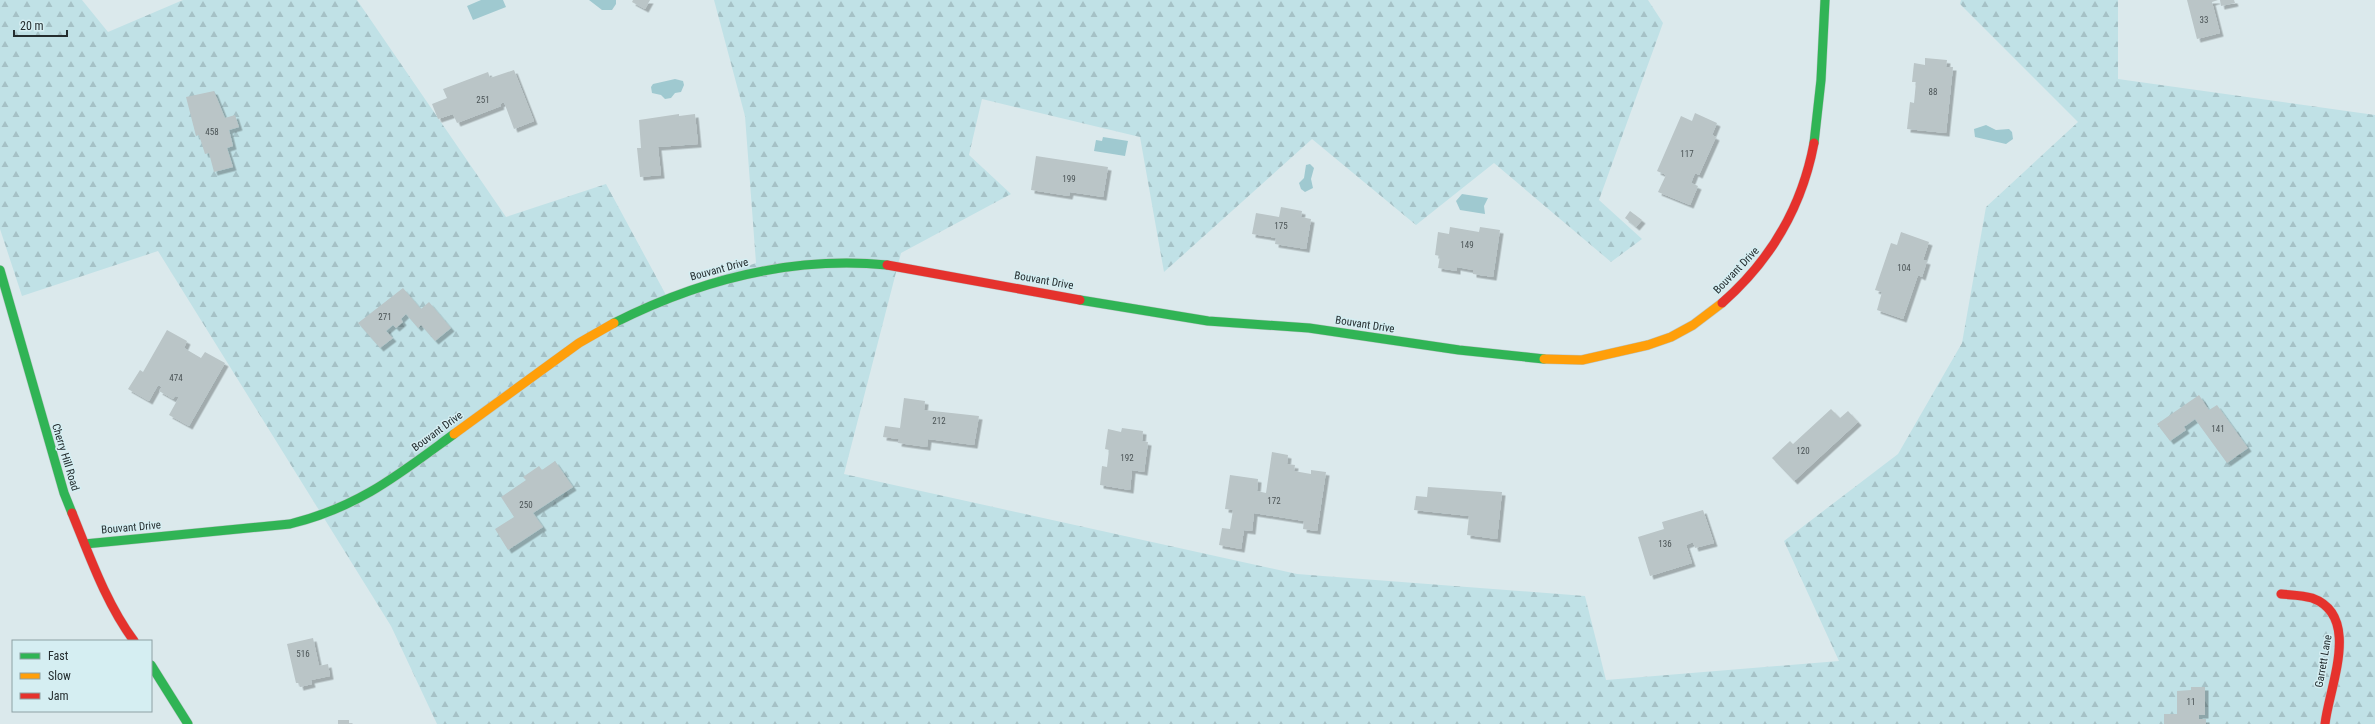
<svg xmlns="http://www.w3.org/2000/svg" width="2375" height="724" font-family="'Roboto Condensed',sans-serif">
<style>
.forest{fill:url(#forest-firs)}
.water{fill:#9fc9d0}
.building{fill:#bac5c7;filter:url(#shadow)}
.lines{fill:none;stroke-linecap:round;stroke-linejoin:round}
.fast-casing{stroke:#bac6c7;stroke-width:10}
.slow-casing{stroke:#bac6c7;stroke-width:10}
.jam-casing{stroke:#bac6c7;stroke-width:10}
.fast{stroke:#30b455;stroke-width:9}
.slow{stroke:#ff9f0a;stroke-width:9}
.jam{stroke:#e5322d;stroke-width:9}
.labels{text-anchor:middle;stroke-width:3;stroke-linejoin:round;paint-order:stroke}
.number-label{font-size:9px;fill:#4a5355}
.street-label{font-size:11px;fill:#242d2f;stroke:#d5eef2}
</style>
<defs>
<pattern id="forest-firs" width="22" height="20" patternUnits="userSpaceOnUse"><rect width="22" height="20" fill="#c0e1e6"/><path d="M5 1l3.5 6h-7zM16 11l3.5 6h-7z" fill="#a5c1c6"/></pattern>
<filter id="shadow"><feDropShadow dx="3.5" dy="3.5" stdDeviation="0" flood-color="#0004"/></filter>
</defs>
<rect width="100%" height="100%" fill="#dbe9ec"/>
<!-- forest -->
<path class="forest" d="M0,0h82l26,32 75,-32h174l149,217 100,-33 60,111 90,-32 -11,-147 -31,-116h934l15,23 -64,177 43,39 -31,23 -117,-99 -78,62 -104,-86 -148,133 -24,-135 -158,-38 -13,56 42,39 -110,59 -57,221 453,100 288,22 21,84 233,-19 -55,-120 114,-87 64,-111 24,-136 92,-85 -118,-118 1,-4h157v79l257,36v609h-1938l-46,-98 -233,-375 -136,45 -22,-67z"/>
<!-- water -->
<path class="water" d="M481,0h22l3,7 -33,13 -6,-14z
M589,0h27v4l-4,6h-10z
M675,79l8,2 1,4 -3,7 -6,1 -4,5 -6,1 -4,-4 -9,-2 -1,-6 2,-3z
M1986,125l10,5 13,-1 3,3 1,7 -7,5 -31,-7 -1,-8z
M1103,137l25,4 -3,15 -31,-5 2,-11 6,1z
M1310,164l4,4 -3,11 2,9 -8,4 -4,-3 -2,-6 5,-5 2,-13z
M1462,194l26,4 -4,8 1,8 -25,-4 -4,-9z"/>
<!-- building -->
<path class="building" d="M633,0h17l-5,9 -13,-7z
M2187,0h31l-6,2 8,31 -23,6z
M2220,0h14l1,3 -14,3z
M1925,58l22,2 -1,7h7l-7,66 -39,-4 3,-27 4,1 2,-21h-4l2,-19 11,2z
M514,70l20,51 -20,8 -10,-27 -4,2 1,2 -44,17 -4,-9 -15,5 -6,-15 15,-6 -4,-9 45,-17 2,6z
M214,91l11,27 10,-3 4,12 -10,3 4,16 -6,2 6,19 -19,5 -5,-19 -4,1 -6,-19 -3,1 -10,-39z
M1695,113l22,10 -5,12 4,2 -17,38 -4,-2 -4,10 7,3 -8,19 -32,-13 8,-17 -9,-4 24,-55 11,5z
M679,114v2l16,-2 3,30 -40,3 3,28 -21,2 -3,-29h4l-2,-28z
M1036,156l72,11 -5,30 -33,-5 -1,4 -38,-6z
M1281,207l21,4 -1,6 10,2 -5,30 -31,-5 1,-6 -24,-4 4,-21 23,4z
M1630,211l12,9 -6,7 -11,-9z
M1450,227l29,5 1,-5 20,3 -7,47 -20,-3v-4l-16,-3v4l-19,-3 2,-12 -5,-1 3,-23 11,2z
M1901,232l28,10 -6,18 4,1 -5,16 -4,-2 -15,44 -26,-9 5,-18 -7,-2 16,-47 6,2z
M403,288l18,21 8,-7 22,26 -16,13 -14,-16 -3,3 -12,-14 -5,5 2,3 -7,6 -3,-3 -7,6 7,7 -13,10 -22,-25z
M167,330l20,11 -3,7 17,10 4,-6 20,11 -36,63 -20,-11 10,-18 -4,-1 -2,3 -14,-8 3,-4 -4,-2 -9,16 -21,-12 12,-19 3,2z
M2199,395l10,15 8,-5 31,43 -21,15 -32,-44 -11,8 2,3 -16,11 -13,-17z
M904,398l21,3 -1,9 55,6 -5,29 -46,-6 -1,8 -29,-4 1,-4 -16,-2 2,-11 15,2z
M1831,409l9,9 8,-7 10,11 -64,59 -22,-23 18,-17 3,3z
M1122,428l21,3 -1,10 6,1 -4,30 -12,-2 -2,20 -30,-5 2,-19 5,1 2,-17 -4,-1 3,-20 13,3z
M1272,452l16,3 -1,9 8,1 -1,6 17,3v-4l15,2 -9,59 -14,-2 1,-8 -50,-8 -2,18 -8,-1 -3,19 -22,-4 3,-17 8,1 3,-19 -8,-1 5,-34 28,4 -1,12 9,2z
M555,461l18,26 -40,26 10,14 -35,23 -13,-21 19,-12 -13,-20 25,-17 -3,-3 16,-11 3,4z
M1428,487l74,5 -5,47 -30,-4 2,-19 -55,-6 2,-14 11,1z
M1703,510l11,33 -19,5 -2,-6 -7,3 6,18 -42,13 -12,-39 26,-8 -2,-7z
M313,638l6,28 9,-2 2,12 -19,4 1,4 -12,3 -1,-4h-3l-9,-39z
M2191,687h14v28h-6v4h7v5h-42v-10h13v-23l14,-1z
M338,720h11v4h-11z"/>
<g class="lines">
<!-- fast casing -->
<g class="fast-casing">
<path id="fast" d="M1814,143l7,-63 4,-80
M0,270l64,223 8,20
M1080,300l128,21 101,7 150,22 85,9
M614,323c85,-43 177,-67 273,-58
M85,544l205,-20c69,-17 108,-49 164,-90
M151,665l37,59"/>
</g>
<!-- slow casing -->
<g class="slow-casing">
<path id="slow" d="M1544,359l38,1 66,-15 23,-8 22,-12 29,-22
M454,434l125,-91 35,-20"/>
</g>
<!-- jam casing -->
<g class="jam-casing">
<path id="jam" d="M887,265l193,35
M1722,303c49,-43 80,-96 92,-160
M72,513c18,44 34,90 62,128
M2281,594c10,1 21,1 31,4 50,18 17,89 13,126"/>
</g>
<!-- fast -->
<use href="#fast" class="fast"/>
<!-- slow -->
<use href="#slow" class="slow"/>
<!-- jam -->
<use href="#jam" class="jam"/>
</g>
<g class="labels">
<!-- number labels -->
<g class="number-label">
<text x="2204" y="23">33</text>
<text x="1933" y="95">88</text>
<text x="483" y="103">251</text>
<text x="212" y="135">458</text>
<text x="1687" y="157">117</text>
<text x="1069" y="182">199</text>
<text x="1281" y="229">175</text>
<text x="1467" y="248">149</text>
<text x="1904" y="271">104</text>
<text x="385" y="320">271</text>
<text x="176" y="381">474</text>
<text x="939" y="424">212</text>
<text x="2218" y="432">141</text>
<text x="1803" y="454">120</text>
<text x="1127" y="461">192</text>
<text x="1274" y="504">172</text>
<text x="526" y="508">250</text>
<text x="1665" y="547">136</text>
<text x="303" y="657">516</text>
<text x="2191" y="705">11</text>
</g>
<!-- street labels -->
<g class="street-label">
<text transform="translate(719 269) rotate(-15)" y="4">Bouvant Drive</text>
<text transform="translate(1736 270) rotate(-46)" y="4">Bouvant Drive</text>
<text transform="translate(1044 280) rotate(10)" y="4">Bouvant Drive</text>
<text transform="translate(1365 324) rotate(9)" y="4">Bouvant Drive</text>
<text transform="translate(437 431) rotate(-36)" y="4">Bouvant Drive</text>
<text transform="translate(66 457) rotate(73)" y="4">Cherry Hill Road</text>
<text transform="translate(131 527) rotate(-5)" y="4">Bouvant Drive</text>
<text transform="translate(2323 661) rotate(-80)" y="4">Garrett Lane</text>
</g>
</g>
<!-- legend -->
<rect x="12" y="640" width="140" height="72" fill="#d5eef2" stroke="#8ea1a4"/>
<rect x="20" y="653" width="20" height="6" fill="#30b455" stroke="#8ea1a4"/>
<text x="48" y="660" font-size="12" fill="#242d2f">Fast</text>
<rect x="20" y="673" width="20" height="6" fill="#ff9f0a" stroke="#8ea1a4"/>
<text x="48" y="680" font-size="12" fill="#242d2f">Slow</text>
<rect x="20" y="693" width="20" height="6" fill="#e5322d" stroke="#8ea1a4"/>
<text x="48" y="700" font-size="12" fill="#242d2f">Jam</text>
<!-- scale -->
<path d="M14 30v6h53v-6" fill="none" stroke="#242d2f" stroke-width="2"/>
<text x="20" y="30" font-size="12" fill="#242d2f" stroke="#d5eef2" stroke-width="3" paint-order="stroke">20 m</text>
</svg>
